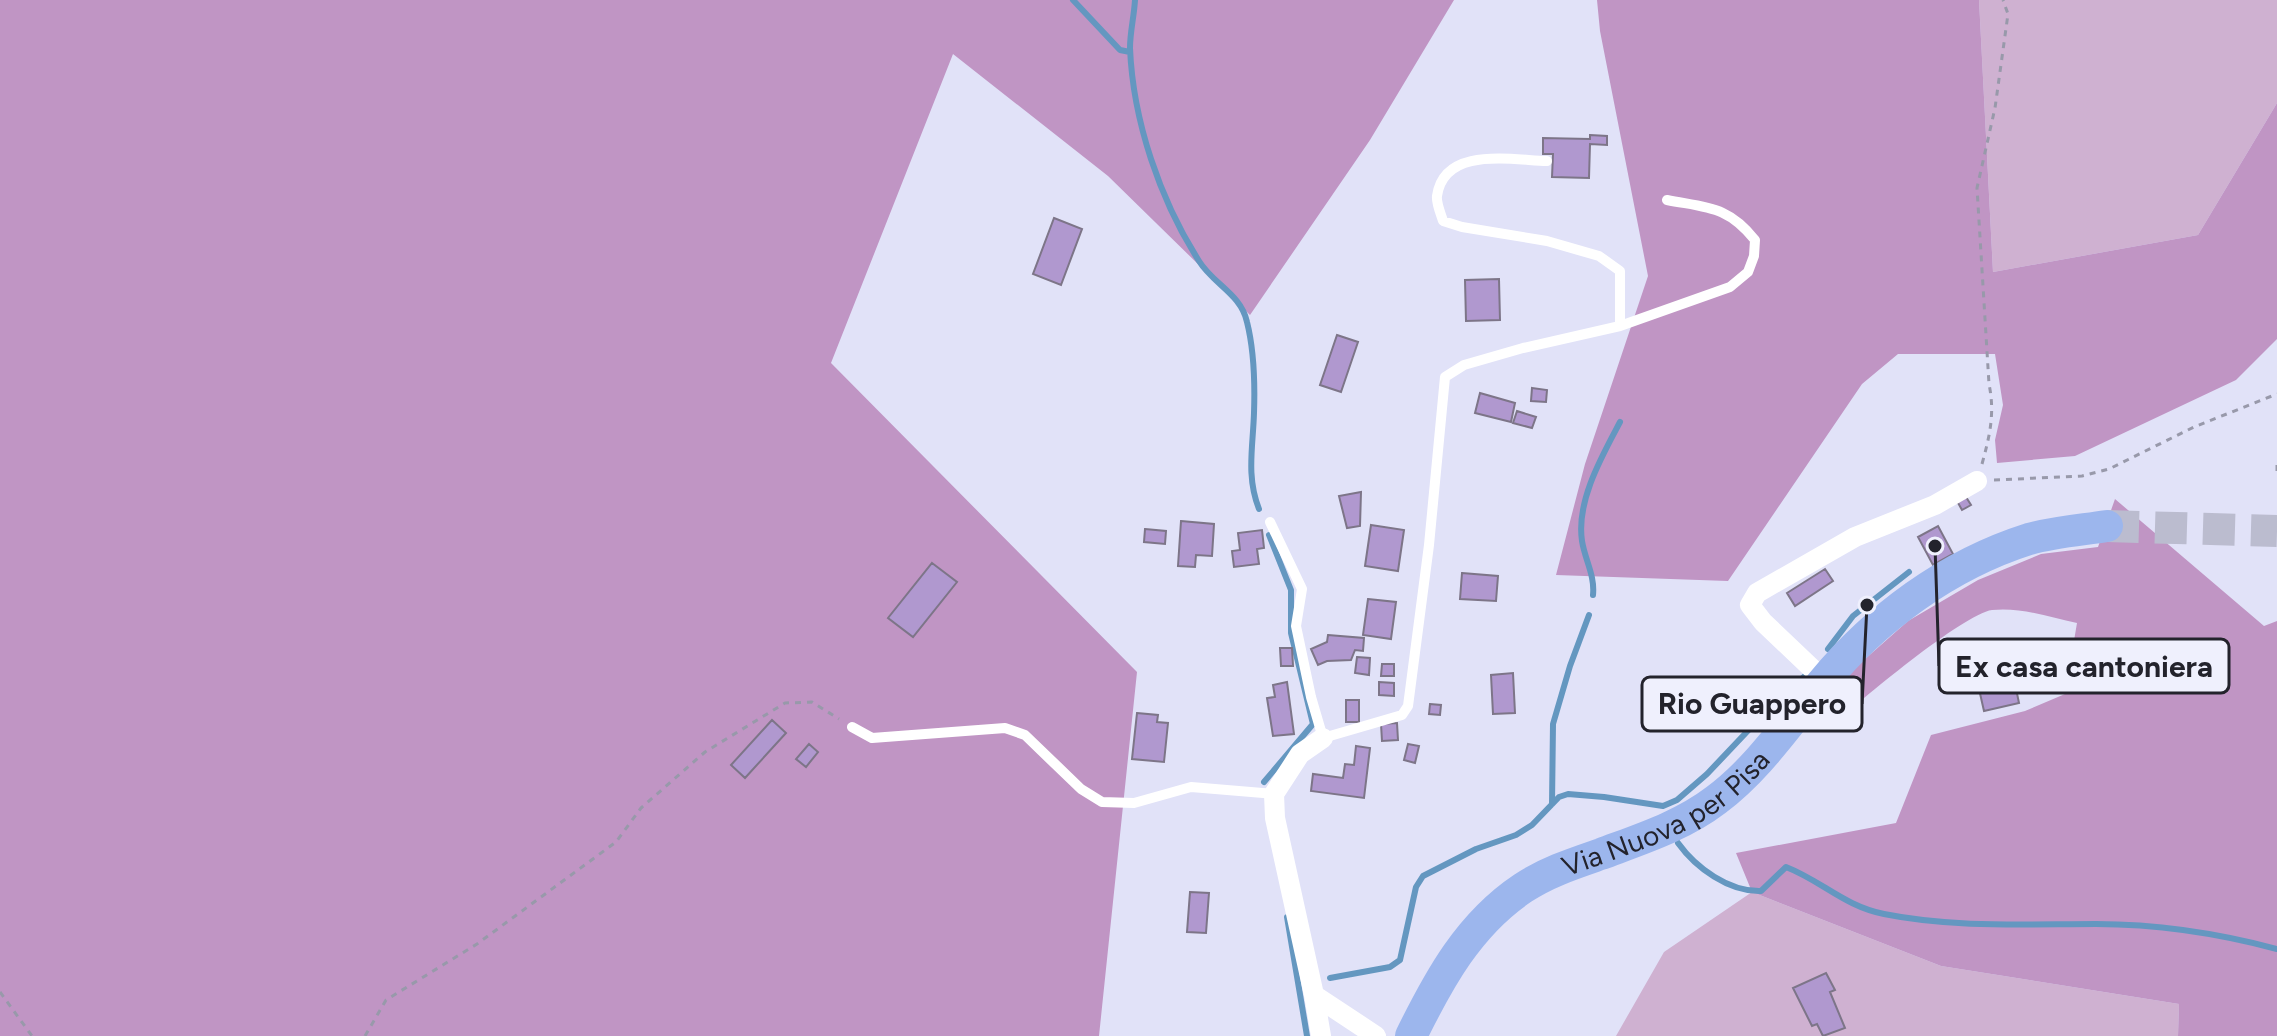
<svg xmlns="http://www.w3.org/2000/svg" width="2277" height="1036" font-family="Figtree,sans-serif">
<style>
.green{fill:#cfb1d1}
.forest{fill:#c095c4}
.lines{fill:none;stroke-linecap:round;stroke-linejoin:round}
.stream{stroke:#6497c0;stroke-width:6}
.building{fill:#b098cf;stroke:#7d7588;stroke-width:2}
.primary-tunnel{stroke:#bbbccf;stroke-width:32;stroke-dasharray:32 16;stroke-linecap:butt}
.path{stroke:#9899aa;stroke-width:3;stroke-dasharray:6 6;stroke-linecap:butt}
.lane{stroke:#fff;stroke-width:10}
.street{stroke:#fff;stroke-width:20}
.primary{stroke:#9cb6ed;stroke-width:32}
.labels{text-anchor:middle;stroke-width:6;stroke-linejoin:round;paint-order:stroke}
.street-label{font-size:28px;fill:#23232c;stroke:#eff0fd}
.leader{fill:none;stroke:#23232c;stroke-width:3}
.callout-dot{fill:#23232c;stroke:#eff0fd;stroke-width:3}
.callout{fill:#eff0fd;stroke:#23232c;stroke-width:3}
.callout-label{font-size:30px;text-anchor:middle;font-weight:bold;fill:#23232c}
</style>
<rect width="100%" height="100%" fill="#e1e2f8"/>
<!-- green -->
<path class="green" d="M1979,0h298v103l-79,132 -205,37z
M1752,892l189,74 238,38 -1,32h-562l48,-84z"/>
<!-- forest -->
<path class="forest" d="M0,0h1454l-84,140 -120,175 -142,-139 -155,-122 -122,309 306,309 -38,364h-1099z
M1597,0h382l14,272 205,-37 79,-132v236l-41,41 -161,76 -78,7 -2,-23 8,-35 -8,-51h-97l-36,30 -134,197 -172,-6 29,-111 63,-188 -48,-245z
M2115,499l149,127 13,-5v415h-99l1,-32 -238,-38 -189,-74 -16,-39 160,-30 35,-88 94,-24 40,-17 12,-71c-27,-6 -56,-16 -85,-13 -29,4 -134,92 -160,116l-15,-15 39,-44 52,-46 70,-41 63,-26 57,-7z"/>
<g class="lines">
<!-- stream -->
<path class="stream" d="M1073,0l47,50 10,2
M1135,0c-1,17 -5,32 -5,48 3,73 30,152 69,213 14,23 42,33 48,61 7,28 8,62 7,91 -1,34 -8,63 5,96
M1593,595c2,-20 -8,-35 -11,-54 -6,-40 20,-85 38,-119
M1828,649l25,-33 56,-44
M1264,782l49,-58 -22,-91v-43l-22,-55
M1552,804l1,-80 17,-58 19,-51
M1678,843c18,25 51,49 83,48l25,-24c36,14 58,39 98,47 69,14 142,10 212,10 62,0 121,9 181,25
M1287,917l20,119
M1330,978l60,-11 10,-7 16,-73 7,-11 53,-27 40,-14 16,-10 27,-28 9,-3 36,3 59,9 14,-6 30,-26 52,-55 48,-45"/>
</g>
<!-- building -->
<path class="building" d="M1590,135l17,1v9l-17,-1 -1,34 -37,-1 1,-23h-10v-16l47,1z
M1054,218l28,11 -21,56 -28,-11z
M1499,279l1,41 -34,1 -1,-41z
M1337,335l21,7 -17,50 -21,-7z
M1532,388l15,2 -1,12 -15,-1z
M1480,393l35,10 -4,19 -36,-9z
M1517,411l19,6 -4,11 -19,-5z
M1361,492l-1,34 -13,2 -8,-32z
M1966,497l5,8 -9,5 -5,-9z
M1181,521l33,3 -2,32 -16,-1 -1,12 -17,-1z
M1371,525l33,5 -6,41 -33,-5z
M1938,526l15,28 -20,11 -15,-28z
M1145,529l21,2 -1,13 -21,-2z
M1262,530l2,18 -7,1 2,15 -25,3 -2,-16 8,-1 -2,-17z
M932,563l25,19 -44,55 -25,-19z
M1825,569l8,12 -38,25 -8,-13z
M1462,573l36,3 -2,25 -36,-2z
M1368,599l28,3 -5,37 -28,-4z
M1328,635l36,3 -1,13 -8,-1 -4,10 -24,1 -9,4 -7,-16 16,-7z
M1280,648h12l1,18h-12z
M1357,657l13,1 -1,17 -14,-2z
M2010,660l9,43 -35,8 -10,-44z
M1382,664h12v12h-13z
M1513,673l2,40 -22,1 -2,-39z
M1287,682l7,52 -21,2 -6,-38 8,-1 -2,-12z
M1379,682l15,1v13l-15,-1z
M1346,700h13v22h-13z
M1430,704l11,1 -1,10 -11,-1z
M1137,713l21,2 -1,7 11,1 -4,39 -32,-3z
M772,720l14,13 -41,45 -14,-13z
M1397,723l1,17 -16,1 -1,-17z
M809,744l9,8 -12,15 -10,-8z
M1408,744l11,2 -4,17 -11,-3z
M1356,746l14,2 -6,50 -53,-7 2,-17 30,4 2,-14 9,1z
M1190,892l19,1 -3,40 -19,-1z
M1826,973l9,17 -5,2 15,36 -22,8 -6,-12 -5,2 -19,-38z"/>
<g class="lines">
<!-- primary-tunnel -->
<path class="primary-tunnel" d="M2107,526l170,5"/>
<!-- path -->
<path class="path" d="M1982,464c8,-29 13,-51 7,-80l-12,-196 18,-80 13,-94 -5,-14
M2277,465v9
M1994,480l88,-4 27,-7 85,-42 83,-33
M0,992l32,44
M365,1036l21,-36 91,-56 139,-102 25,-34 64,-56 80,-49 27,-1 27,17"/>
<!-- lane -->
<path class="lane" d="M1547,161c-36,-1 -103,-15 -110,35 -1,7 4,18 6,25l19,6 85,14 52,15 21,15v55
M1270,522l32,67 -6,37 15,71 12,41 79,-23 6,-9 21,-161 16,-168 19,-12 59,-17 97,-22 110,-39 18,-15 6,-16 1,-16c-27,-34 -47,-32 -88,-40
M852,727l20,11 133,-10 20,7 56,54 21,13 32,1 57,-16 83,7"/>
<!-- street -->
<path class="street" d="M1824,680l-61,-58 -13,-17 7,-12 98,-56 80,-32 42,-24
M1323,738l-23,16 -26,40 1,24 39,177 62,41
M1314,995l7,41"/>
<!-- primary -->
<path class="primary" id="s1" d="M1411,1036c28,-57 58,-112 112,-148 24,-16 52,-25 78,-34 40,-15 81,-28 115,-54 42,-31 73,-78 106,-117 54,-65 125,-118 207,-144 25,-7 52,-9 78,-13"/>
</g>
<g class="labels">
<!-- street labels -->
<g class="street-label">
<text dy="10" stroke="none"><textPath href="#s1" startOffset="350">Via Nuova per Pisa</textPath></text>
</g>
</g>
<!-- callouts -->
<path class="leader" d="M1935 546L1939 666M1867 605L1862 704"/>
<g class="callout-dot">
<circle cx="1935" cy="546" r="8"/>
<circle cx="1867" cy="605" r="8"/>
</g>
<g class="callout">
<rect x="1939" y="639" width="290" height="54" rx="8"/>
<rect x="1642" y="677" width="220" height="54" rx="8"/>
</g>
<g class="callout-label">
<text x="2084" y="677">Ex casa cantoniera</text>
<text x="1752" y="714">Rio Guappero</text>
</g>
</svg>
